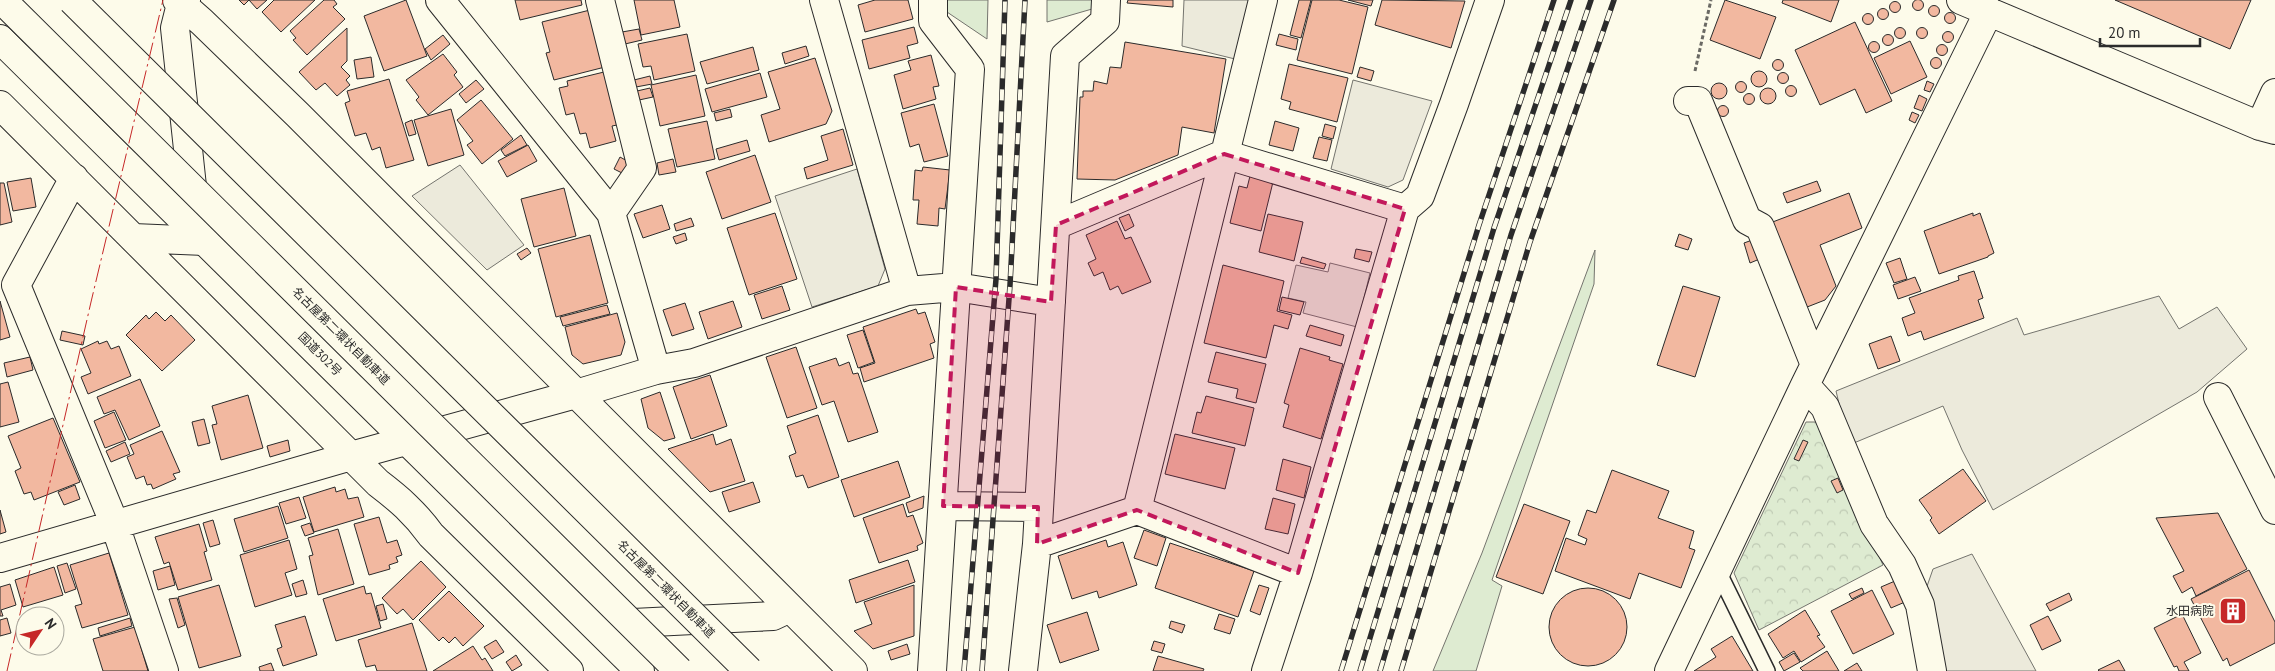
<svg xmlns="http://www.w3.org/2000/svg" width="2275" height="671" font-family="'PT Sans','Noto Sans JP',sans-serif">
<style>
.green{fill:#deebd1;stroke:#74746e}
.forest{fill:url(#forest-crowns);stroke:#74746e}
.parking{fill:#eceadb;stroke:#74746e}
.building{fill:#f2b8a0;stroke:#2b2b2b}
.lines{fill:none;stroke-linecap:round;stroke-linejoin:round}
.service-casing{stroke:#2b2b2b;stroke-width:18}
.minor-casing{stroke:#2b2b2b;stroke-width:30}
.trunk-casing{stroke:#2b2b2b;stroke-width:30}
.path{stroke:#6a6964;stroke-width:3;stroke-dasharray:4 2.5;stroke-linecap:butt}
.service{stroke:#fdfbea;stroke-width:15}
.minor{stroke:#fdfbea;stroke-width:28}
.trunk{stroke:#fdfbea;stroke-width:28}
.rail-casing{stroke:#2b2b2b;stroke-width:5.5}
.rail{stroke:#fdfbea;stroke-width:4;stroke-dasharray:11;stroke-linecap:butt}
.motorway-bridge-casing{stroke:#2b2b2b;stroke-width:30;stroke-linecap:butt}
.motorway-bridge{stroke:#fdfbea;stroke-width:28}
.power{stroke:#c62828;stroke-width:1;stroke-dasharray:18 4 2.5 4;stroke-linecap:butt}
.marked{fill:#c2185b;fill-opacity:0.2;stroke:#c2185b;stroke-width:4;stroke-dasharray:10 6;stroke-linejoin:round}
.labels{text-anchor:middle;stroke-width:4;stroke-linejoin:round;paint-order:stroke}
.street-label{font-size:12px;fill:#2b2b2b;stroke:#fdfbea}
.poi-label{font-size:12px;fill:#2b2b2b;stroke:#fdfbea;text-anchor:end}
</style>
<defs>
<pattern id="forest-crowns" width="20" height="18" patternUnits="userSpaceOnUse" patternTransform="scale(1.25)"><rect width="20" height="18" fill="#deebd1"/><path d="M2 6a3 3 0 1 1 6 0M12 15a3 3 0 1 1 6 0" fill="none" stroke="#bfcab4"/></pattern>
</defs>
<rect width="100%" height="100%" fill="#fdfbea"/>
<!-- green -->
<path class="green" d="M947,0h41l-1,39 -40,-27z
M1047,0h45v9l-45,13z
M1595,250l-1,34 -102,296 10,6 -26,85h-43l49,-118z"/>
<!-- forest -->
<path class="forest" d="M1806,422h13l64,143 -124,65 -25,-57z"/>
<!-- parking -->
<path class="parking" d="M1184,0h65l-14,59 -53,-13z
M1353,80l79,21 -29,79 -15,7 -57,-18z
M460,165l64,80 -37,25 -75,-74z
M857,169l28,100 -7,17 -66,21 -37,-111z
M1330,263l40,10 -13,54 -54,-14 3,-11 -18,-4 8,-33 32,7z
M2159,296l20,33 38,-22 30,42 -50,43 -204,118 -31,-60 -19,-44 -94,39 -13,-54 181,-73 7,17z
M1972,554l64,117h-93l-18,-79 8,-23z"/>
<!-- building -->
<path class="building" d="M1912.5 5a5.5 5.5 0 1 1 11 0a5.5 5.5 0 1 1-11 0Z
M239,0h28l-10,9 -8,-9 -5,5z
M274,0h41l-34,32 -19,-20z
M324,0h10l3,4 -4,3 12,12 -38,36 -14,-15 3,-2 -6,-7z
M406,0l21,56 -43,15 -20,-55z
M515,0h66l1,5 -62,15z
M634,0h40l6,27 -39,8z
M875,0h33l5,19 -48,13 -7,-27z
M1128,0h45v7l-46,-4z
M1299,0h12l-10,38 -11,-3z
M1312,0h27l29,7 -16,67 -55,-14z
M1348,0h25l-2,6z
M1382,0l83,1 -14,47 -76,-23z
M1725,0l51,17 -16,42 -50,-19z
M1783,0h56l-8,22 -49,-19z
M2115,0h136l-21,49z
M1889.5 7a5.5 5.5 0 1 1 11 0a5.5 5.5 0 1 1-11 0Z
M1928.5 11a5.5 5.5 0 1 1 11 0a5.5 5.5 0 1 1-11 0Z
M1877.5 14a5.5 5.5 0 1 1 11 0a5.5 5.5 0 1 1-11 0Z
M590,10l15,57 -51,13 -8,-27 4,-1 -8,-30z
M1944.5 18a5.5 5.5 0 1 1 11 0a5.5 5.5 0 1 1-11 0Z
M1862.5 19a5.5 5.5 0 1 1 11 0a5.5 5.5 0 1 1-11 0Z
M1855,22l37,79 -26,12 -11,-24 -35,16 -25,-55z
M914,27l4,16 -11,3 3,12 -41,11 -7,-29z
M1894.5 33a5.5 5.5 0 1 1 11 0a5.5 5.5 0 1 1-11 0Z
M1916.5 33a5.5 5.5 0 1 1 11 0a5.5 5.5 0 1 1-11 0Z
M347,28v33l-6,6 9,9 -4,4 4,5 -13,11 -12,-13 -9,7 -17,-18z
M639,29l3,11 -17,4 -3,-12z
M1942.5 37a5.5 5.5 0 1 1 11 0a5.5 5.5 0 1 1-11 0Z
M687,34l8,37 -41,9 -3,-14 -8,1 -5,-23z
M1279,34l19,5 -2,11 -20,-5z
M1882.5 40a5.5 5.5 0 1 1 11 0a5.5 5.5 0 1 1-11 0Z
M443,35l7,9 -19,16 -6,-11z
M1910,41l17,36 -36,17 -17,-36z
M1868.5 47a5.5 5.5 0 1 1 11 0a5.5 5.5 0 1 1-11 0Z
M1125,42l101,17 -12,74 -32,-6 -4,28 -63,25 -38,-1 3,-82h3v-6h10l1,-10 13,3 3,-17 11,1z
M1936.5 50a5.5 5.5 0 1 1 11 0a5.5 5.5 0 1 1-11 0Z
M806,46l3,10 -24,8 -3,-11z
M753,47l6,23 -52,14 -7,-22z
M443,54l14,18 -3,3 9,12 -35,28 -12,-15 3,-3 -13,-17z
M931,55l8,31 -6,1 3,12 -33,10 -9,-34 17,-5 -3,-9z
M371,57l3,20 -17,2 -3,-19z
M1930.5 63a5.5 5.5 0 1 1 11 0a5.5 5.5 0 1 1-11 0Z
M815,58l17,53 -6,13 -57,18 -8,-27 19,-6 -12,-37z
M1772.5 65a5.5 5.5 0 1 1 11 0a5.5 5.5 0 1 1-11 0Z
M1289,64l59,14 -11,44 -48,-13 2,-7 -10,-3z
M1360,67l14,4 -3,10 -14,-4z
M1751 79a8 8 0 1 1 16 0a8 8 0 1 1-16 0Z
M604,72l13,53 -5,1 4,15 -26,7 -4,-15 -6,1 -6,-21 -8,2 -7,-27 9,-2 -1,-5z
M1777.5 78a5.5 5.5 0 1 1 11 0a5.5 5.5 0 1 1-11 0Z
M760,73l7,24 -55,15 -7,-23z
M696,75l9,41 -45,10 -9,-41z
M650,76l2,8 -16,3 -2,-7z
M389,79l25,81 -28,8 -6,-21 -8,3 -6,-17 -11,3 -10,-33 5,-2 -3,-10z
M476,80l8,9 -18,14 -7,-9z
M1927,81l7,3 -4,8 -6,-2z
M1735.5 87a5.5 5.5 0 1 1 11 0a5.5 5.5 0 1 1-11 0Z
M1711 91a8 8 0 1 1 16 0a8 8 0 1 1-16 0Z
M1785.5 91a5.5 5.5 0 1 1 11 0a5.5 5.5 0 1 1-11 0Z
M1760 96a8 8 0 1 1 16 0a8 8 0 1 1-16 0Z
M650,88l3,9 -14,3 -2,-9z
M1743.5 99a5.5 5.5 0 1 1 11 0a5.5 5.5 0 1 1-11 0Z
M1919,95l8,4 -5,12 -8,-3z
M481,100l32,39 -31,25 -15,-19 6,-4 -16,-21z
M934,104l14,52 -24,6 -5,-18 -9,3 -9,-34z
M1717.5 111a5.5 5.5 0 1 1 11 0a5.5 5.5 0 1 1-11 0Z
M451,109l13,46 -36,11 -14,-46z
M730,109l2,8 -16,4 -2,-8z
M1912,112l7,3 -4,8 -6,-3z
M412,120l4,14 -7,2 -4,-13z
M707,121l8,38 -38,8 -9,-38z
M1275,121l24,7 -6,23 -24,-6z
M1325,124l11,3 -3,12 -11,-3z
M843,129l10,36 -46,14 -3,-11 24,-8 -7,-24z
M521,135l6,10 -22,11 -4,-6z
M1319,137l13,3 -5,21 -14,-3z
M747,140l3,11 -31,9 -3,-11z
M528,145l9,16 -30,16 -9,-16z
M755,155l16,47 -49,17 -16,-47z
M620,157l9,5 -5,12 -10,-5z
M673,159l3,13 -17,3 -2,-12z
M923,167l27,3 -5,39 -6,-1 -1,18 -21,-2 2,-24h-6l2,-30 7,1z
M1250,176l23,6 -12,49 -31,-8 9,-37 8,2z
M31,178l5,29 -23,4 -6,-29z
M1817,181l4,10 -34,12 -4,-10z
M0,183h4l8,39 -12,3z
M564,188l12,48 -42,11 -13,-48z
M1849,193l13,35 -42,17 16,41 -11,14 -23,9 -32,-86z
M662,205l8,24 -27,9 -9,-24z
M775,213l22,66 -48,16 -22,-67z
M1973,213v3l7,-3 14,40 -6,3v1l-49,17 -15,-43z
M1129,214l5,12 -9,5 -6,-13z
M1268,214l35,8 -9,39 -35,-9z
M691,218l3,8 -18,5 -2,-7z
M1117,221l8,18 6,-2 20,45 -29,12 -4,-8 -8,4 -7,-18 -9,4 -6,-13 8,-4 -10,-24z
M685,233l2,7 -11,4 -3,-7z
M1679,234l13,5 -4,11 -13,-4z
M590,235l18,68 -52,14 -18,-68z
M1755,239l7,19 -12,5 -6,-20z
M527,248l4,5 -10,7 -4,-6z
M1356,249l16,3 -3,10 -15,-4z
M1302,257l24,7 -2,5 -24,-6z
M1900,258l7,21 -13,4 -8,-20z
M1223,265l61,16 -7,30 15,4 -4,14 -14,-4 -8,33 -62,-15z
M1974,271l9,27 -5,2 6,18 -60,22 -3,-9 -13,5 -6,-18 13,-5 -6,-15 50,-18 -1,-4z
M1915,277l6,14 -23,8 -5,-14z
M782,286l8,24 -28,9 -8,-24z
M1683,286l37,11 -25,80 -38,-12z
M1282,297l22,5 -4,13 -21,-5z
M0,301l10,36 -10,3z
M733,301l9,26 -34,12 -9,-27z
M685,303l9,26 -22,7 -9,-26z
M607,305l3,9 -47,12 -3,-9z
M916,309l2,5 7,-2 10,30 -5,2 4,14 -70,24 -4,-14 15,-5 -12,-36z
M156,312l9,9 6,-6 24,25 -33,31 -36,-36 20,-20 3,4z
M617,313l8,29 -4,13 -38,9 -11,-9 -7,-28z
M1310,325l34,10 -3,11 -35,-10z
M863,330l11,32 -16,6 -11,-33z
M62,331l23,5 -2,9 -23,-5z
M1891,336l9,25 -22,8 -9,-25z
M98,341l1,3 8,-3 4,8 8,-3 12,30 -43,18 -7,-17 10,-4 -10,-24z
M796,347l21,61 -30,10 -21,-61z
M1300,348l30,9 -1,3 14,4 -22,75 -38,-12 6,-22 -5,-2z
M1216,352l50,12 -10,39 -20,-5 2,-9 -30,-7z
M30,357l3,13 -26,7 -3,-14z
M836,358l3,8 10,-4 4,12 5,-1 20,59 -30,10 -14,-41 -12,4 -13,-38z
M710,375l17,51 -36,13 -18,-52z
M140,379l20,47 -31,14 -14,-30 -11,4 -7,-17z
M8,382l11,40 -19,5v-43z
M660,392l15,46 -11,3 -16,-13 -7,-29z
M248,395l15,53 -42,12 -9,-35 5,-1 -5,-18z
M1206,396l48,12 -9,38 -53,-13 5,-21 4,1z
M114,412l12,28 -21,8 -11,-27z
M818,415l21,62 -31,11 -5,-13 -7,2 -7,-21 7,-3 -9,-27z
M53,418l27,64 -46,18 -3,-8 -7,2 -9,-23 6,-3 -13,-32z
M204,419l6,24 -12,3 -6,-24z
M162,431l18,41 -7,2 3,5 -23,10 -2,-5 -4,1 -3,-9 -8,3 -9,-22 7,-3 -4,-9z
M713,434l3,11 15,-6 14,42 -35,11 -42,-43z
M1175,434l60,14 -10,41 -60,-15z
M288,440l2,11 -20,6 -3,-11z
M1803,440l5,2 -9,19 -5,-2z
M125,442l5,12 -19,8 -5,-11z
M1283,459l28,8 -7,31 -28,-8z
M898,461l12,36 -56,20 -13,-37z
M1963,469l23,32 -47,33 -9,-14 2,-2 -13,-18z
M1612,470l57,21 -11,27 36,13 -5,17 6,2 -14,38 -42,-15 -9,26 -75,-28 11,-33 19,7 2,-6 -9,-4 9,-25 9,3z
M1838,478l5,12 -6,3 -6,-12z
M753,482l7,20 -31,10 -7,-20z
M75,485l5,14 -16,6 -6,-13z
M335,487l1,5 9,-3 3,10 10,-2 6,20 -50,15 -11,-35z
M924,496l-1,12 -14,5 -3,-10z
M299,497l7,21 -20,6 -7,-21z
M1273,498l22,6 -7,30 -23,-5z
M903,504l4,13 6,-2 10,28 -6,3 1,4 -39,13 -16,-45z
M1524,504l46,17 -27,73 -47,-17z
M278,506l10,32 -44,14 -10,-33z
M0,510l6,22 -6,2z
M2218,513l29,56 -51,27 -4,-9 -10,6 -9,-17 11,-5 -28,-53z
M379,517l8,26 10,-3 5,15 -6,2 2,5 -9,3 1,4 -21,6 -15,-51z
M213,520l7,24 -10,3 -7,-24z
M310,523l4,10 -9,3 -4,-10z
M199,524l8,27 -3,1 8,28 -34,10 -9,-28 -5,2 -9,-27z
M338,529l16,55 -36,11 -9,-39 4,-1 -5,-17z
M1144,530l22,8 -9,28 -23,-8z
M289,540l8,29 -12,4 7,22 -37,12 -15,-52z
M1106,540l2,7 15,-5 14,43 -38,13 -2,-7 -25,8 -14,-43z
M1170,543l84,28 -16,46 -83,-29z
M109,553l19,62 -46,13 -7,-22 7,-2 -12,-39z
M908,560l7,22 -59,21 -7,-23z
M421,561l25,26 -33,33 -10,-11 -6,5 -15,-16z
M67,563l9,26 -11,4 -8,-27z
M170,566l5,19 -17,5 -5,-19z
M54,567l9,28 -40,12 -8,-27z
M2249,570l26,52v21l-45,23 -3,-8 -4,3 -32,-62z
M303,580l4,14 -11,3 -4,-13z
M1895,581l10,21 -14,6 -10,-21z
M10,584l6,21 -15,5 2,6h-3v-29z
M219,585l22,71 -42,12 -21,-71z
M914,585v51l-41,13 -19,-18 18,-7 -8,-22z
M1259,585l10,3 -9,27 -10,-4z
M364,586l2,8 5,-1 10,35 -45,13 -13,-42z
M1862,588l2,5 -12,6 -3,-5z
M1549 627a39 39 0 1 1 78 0a39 39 0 1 1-78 0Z
M1872,590l22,44 -41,20 -22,-43z
M449,591l35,35 -21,20 -8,-9 -6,6 -6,-6 -4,4 -20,-21z
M2069,593l3,7 -22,11 -4,-7z
M177,598l8,27 -7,3 -9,-29z
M383,604l4,15 -7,2 -4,-15z
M1805,610l15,25 -3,1 8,11 -24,15 -7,-11 -11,7 -15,-24z
M1087,612l12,38 -39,13 -13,-38z
M1219,614l16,5 -5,15 -16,-5z
M2182,614l19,39 -17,9 5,9h-10l-2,-5 -3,1 -20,-39z
M305,616l12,39 -34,11 -6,-17 5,-2 -7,-22z
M2048,616l13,25 -19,9 -12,-25z
M7,618l4,15 -11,3v-16z
M130,618l2,8 -32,10 -2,-8z
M1171,621l14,4 -3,8 -13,-5z
M412,623l15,48h-50l-2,-6 -9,2 -8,-27z
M135,627l13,44h-45l-10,-32z
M1732,636l21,35h-59l22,-14 -5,-8z
M496,640l8,12 -12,7 -8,-12z
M1154,641l11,3 -3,9 -11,-3z
M907,644l3,10 -19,6 -3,-9z
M473,646l9,14 3,-2 8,13h-60z
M1827,651l12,20h-36l-3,-3z
M1794,653l6,9 -16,9 -5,-9z
M516,655l6,10 -10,6 -6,-9z
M1158,656l46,13 -1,2h-50z
M2119,660l6,11h-26l-1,-1z
M271,663l3,8h-14l-1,-4z
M1857,663l5,8h-18z"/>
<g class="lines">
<!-- service casing -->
<g class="service-casing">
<path id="service" d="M1717,569l50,102"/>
</g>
<!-- minor casing -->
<g class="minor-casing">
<path id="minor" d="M177,0l25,22 96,93 555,556
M186,0l-5,4 -6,24 22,205
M440,0l171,213 45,157
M600,0l42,168 -31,45
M824,0l83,291
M1961,0l299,126 15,4
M1688,101h10l49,119 13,7 55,138
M0,105l378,378c21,16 37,30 53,52l138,136
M2260,126l15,-33
M74,178l-58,107 99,240 49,146
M1056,225l168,-71 181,55
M133,238l72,3
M1805,385l20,22 49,117 28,41 18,40 12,66
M2218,397l57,113
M943,506l95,1
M1137,510l126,-510
M1037,544l100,-34 161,63
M0,558l351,-102 225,-62 80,-24 38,-7 213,-72 49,-4 95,15
M613,624l160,-8 17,-8
M932,671l38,-602 -37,-48v-21
M1023,671l14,-127 28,-488 40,-35 1,-21
M1266,671l32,-98 107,-364 15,-13 34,-92 36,-104
M1669,671l136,-286 184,-374"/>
</g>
<!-- trunk casing -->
<g class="trunk-casing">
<path id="trunk" d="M0,39l640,632"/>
</g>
<!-- path -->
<path class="path" d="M1695,71l16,-71"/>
<!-- service -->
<use href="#service" class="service"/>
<!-- minor -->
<use href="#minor" class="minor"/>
<!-- trunk -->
<use href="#trunk" class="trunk"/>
<!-- rail casing -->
<g class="rail-casing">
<path id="rail" d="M964,671l32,-392 9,-279
M982,671l28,-386 15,-285
M1341,671l138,-446 75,-225
M1360,671l134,-443 77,-228
M1380,671l131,-436 80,-235
M1401,671l129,-429 84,-242"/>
</g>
<!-- rail -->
<use href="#rail" class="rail"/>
<!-- motorway-bridge casing -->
<g class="motorway-bridge-casing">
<path id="motorway-bridge" d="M2,0l677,671
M72,0l677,671"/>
</g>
<!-- motorway-bridge -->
<use href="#motorway-bridge" class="motorway-bridge"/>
<!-- power -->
<path class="power" d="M7,671l84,-369 72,-302"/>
</g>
<!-- marked area -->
<path class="marked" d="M1224,154l181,55 -107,364 -161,-63 -100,34 1,-37 -95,-1 13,-219 95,15 5,-77z"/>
<!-- icons -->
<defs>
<g id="building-square" transform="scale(1.4375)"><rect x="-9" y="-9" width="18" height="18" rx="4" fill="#c62828" stroke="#fdfbea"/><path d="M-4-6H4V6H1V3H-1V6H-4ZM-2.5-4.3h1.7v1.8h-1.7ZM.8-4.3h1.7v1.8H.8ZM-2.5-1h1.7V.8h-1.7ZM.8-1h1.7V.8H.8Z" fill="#fff"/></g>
</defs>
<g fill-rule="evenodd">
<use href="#building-square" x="2233" y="611"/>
</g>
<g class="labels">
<!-- street labels -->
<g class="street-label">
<text transform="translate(341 336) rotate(45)" y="4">名古屋第二環状自動車道</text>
<text transform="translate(320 354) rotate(45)" y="4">国道302号</text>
<text transform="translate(666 589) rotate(45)" y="4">名古屋第二環状自動車道</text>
</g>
<!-- poi labels -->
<g class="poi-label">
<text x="2214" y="615">水田病院</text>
</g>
</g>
<!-- north arrow -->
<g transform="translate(40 631) rotate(55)"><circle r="24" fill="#fdfbea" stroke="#a9a89e"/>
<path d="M0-4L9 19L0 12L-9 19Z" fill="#c62828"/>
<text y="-8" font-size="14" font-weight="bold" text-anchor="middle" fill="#2b2b2b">N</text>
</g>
<!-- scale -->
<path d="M2100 38v8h100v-8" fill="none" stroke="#2b2b2b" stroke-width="2.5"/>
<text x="2108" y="38" font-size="15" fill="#2b2b2b" stroke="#fdfbea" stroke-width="4" paint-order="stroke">20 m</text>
</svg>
